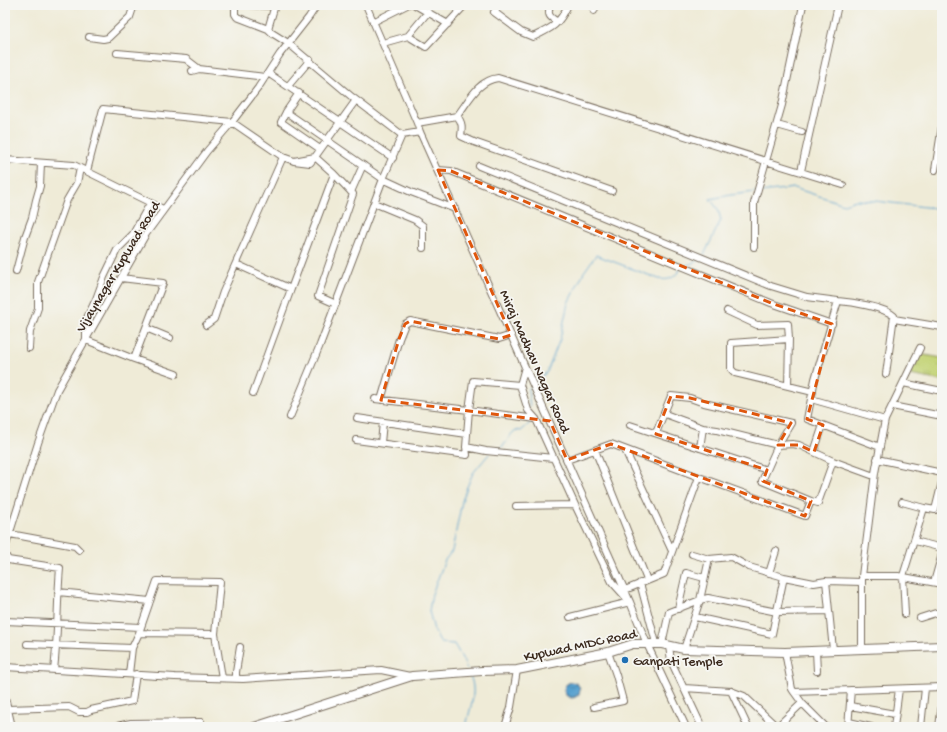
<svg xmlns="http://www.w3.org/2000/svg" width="947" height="732" font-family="'Gochi Hand',sans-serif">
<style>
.grass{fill:url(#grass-tufts);stroke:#7f7e4a}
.water{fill:url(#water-waves);stroke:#4a6676}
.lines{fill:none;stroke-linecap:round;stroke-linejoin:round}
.stream{stroke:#58a1cf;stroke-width:1}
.minor-casing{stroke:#7a6e5f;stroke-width:8}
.major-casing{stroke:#7a6e5f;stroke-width:10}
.minor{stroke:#fff;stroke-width:6}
.major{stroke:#fff;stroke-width:8}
.marked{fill:none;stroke:#df570d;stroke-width:3;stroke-dasharray:8 5;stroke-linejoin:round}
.poi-dot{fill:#1f6fb2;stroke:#f6f6f2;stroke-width:1.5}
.labels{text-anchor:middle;stroke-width:3.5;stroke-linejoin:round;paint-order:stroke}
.street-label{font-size:14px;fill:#3b2a1e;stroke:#f6f6f2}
.poi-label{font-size:14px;fill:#3b2a1e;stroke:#f6f6f2;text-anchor:start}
</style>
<defs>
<pattern id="grass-tufts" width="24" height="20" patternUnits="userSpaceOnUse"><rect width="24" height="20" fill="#c3d375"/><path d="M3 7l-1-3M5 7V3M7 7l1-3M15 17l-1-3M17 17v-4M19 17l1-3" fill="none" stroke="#a8b565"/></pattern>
<pattern id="water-waves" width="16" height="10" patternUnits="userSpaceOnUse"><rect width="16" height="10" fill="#58a1cf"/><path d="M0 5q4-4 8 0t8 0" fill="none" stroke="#4a83a7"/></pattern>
</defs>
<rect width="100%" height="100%" fill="#f6f6f2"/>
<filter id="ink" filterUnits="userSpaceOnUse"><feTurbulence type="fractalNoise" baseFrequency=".025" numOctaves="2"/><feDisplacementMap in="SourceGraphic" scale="8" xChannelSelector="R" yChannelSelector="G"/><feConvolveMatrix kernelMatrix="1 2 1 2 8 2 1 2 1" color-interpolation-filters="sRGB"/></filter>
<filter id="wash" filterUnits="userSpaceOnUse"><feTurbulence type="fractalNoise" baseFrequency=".012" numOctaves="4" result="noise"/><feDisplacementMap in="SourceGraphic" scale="16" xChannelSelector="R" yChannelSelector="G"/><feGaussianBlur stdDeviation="0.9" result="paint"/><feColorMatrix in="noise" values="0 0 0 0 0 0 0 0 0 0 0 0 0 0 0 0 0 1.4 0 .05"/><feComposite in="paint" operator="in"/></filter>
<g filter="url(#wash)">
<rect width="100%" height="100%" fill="#efebd7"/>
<!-- grass -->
<path class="grass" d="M920,354l22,4v23l-32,-6z"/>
<!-- water -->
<path class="water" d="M564 690a8 8 0 1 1 16 0a8 8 0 1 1-16 0Z"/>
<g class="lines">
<!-- stream -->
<path class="stream" d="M760,192l34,-4 50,16 12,-4 19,1 67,8
M704,255l17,-35 -3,-11 -8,-10 21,-4 24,-3
M687,265l6,-2 7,-4
M535,382l12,-10 13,-33 8,-36 16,-31 12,-17 63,24c12,2 16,-2 22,-11
M530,387l-2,3 2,17
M497,450c13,-7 10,-14 19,-20l5,1 9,-8v-3
M467,669l-6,-13 -7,-12 -13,-1 -7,-13 -5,-19 3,-17 13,-34 7,-9 10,-50 5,-14 6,-14 16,-19
M466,727c3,-17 12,-35 4,-51"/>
</g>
</g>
<g filter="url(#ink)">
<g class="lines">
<!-- minor casing -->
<g class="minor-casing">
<path id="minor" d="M235,5v9l2,3 31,12 4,4 16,10 64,54 50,38
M249,5l26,1
M366,5l51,118 3,9 210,470 17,42 39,83
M415,5l33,19
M499,5l-5,7 27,20 12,5c19,-9 26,-12 35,-32
M550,5c-3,11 0,12 8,17
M594,11l2,-6
M373,22l34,-17
M268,29l7,-24
M408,36l20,-24
M89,37l14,2 5,-1 22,-21 4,-12
M383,43l25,-7 18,11 39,-42
M117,53l69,6 13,10
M192,71l7,-2 66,8
M268,73l125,85
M288,86l22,-26
M286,112l-5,10 39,27
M457,116c6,7 5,12 4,20l13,6 138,49
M417,123l40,-7c11,-14 21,-36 41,-38l345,107
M777,125l25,7
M420,132l-18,3 -19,44 28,13 44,17
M5,160l69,5 89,44
M479,166l292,120 36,11 31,4 -23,78 -8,40 73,28
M438,170l13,1 320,132 61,21
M935,170l7,-44
M87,171l16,-62 129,13 51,35 11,4 16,2 5,-6 -21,4
M801,171l37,-166
M334,174l19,20 -35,102 18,8
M351,192l12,-27
M374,203l41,17 8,6v22
M754,247v-44l28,-98 21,-100
M236,264l55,25 43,-115 -19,-17 41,-57
M16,271l9,-34 7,-19 4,-18 4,-14 1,-23
M121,278l42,5 -29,76 -48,-19v-20l10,-21 8,-22 13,-27 16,-16 15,-27
M838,301c14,1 46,6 56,15l-8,58
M727,311l30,14 31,-1 1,15
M894,319l48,8
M206,325l8,-6 9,-27 60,-135
M146,328l24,10
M29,348l1,-17 8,-23v-26l29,-82 10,-17 3,-15
M920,348l-35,72 -10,53 -13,103h36l44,8
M134,359l42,15
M525,367l-5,18 8,25 8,9 39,86 37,77 18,20 -60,15
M903,383l39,8
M788,386l1,-47 -58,4v26l4,4 78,19
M253,393l38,-104
M375,399l94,11 67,9
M811,399l74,21
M381,400l18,-61 6,-15 5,-3 89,18 12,-4
M892,406l50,10
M665,414l38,14 14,2 61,15 14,-1 7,1 34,16
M290,417l30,-72 63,-166 -97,-67 13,-19
M357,418l110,16
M630,425l137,45
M656,433l15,-37 19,2 14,5 87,20 -13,22 -16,36 49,20
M356,440l111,15 -1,-8 20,4 67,7
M381,443l2,-21
M466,447l3,-37 4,-29 47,4
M700,448l3,-20
M595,450l52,130
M625,450l47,101
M814,452l9,-27
M877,459l65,14
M567,460l44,-16 88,33 -35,97 -39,16
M699,477l106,39 6,-15 7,2 15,-42 41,15
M902,502l22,6
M516,506l59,-1
M10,534l65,12 4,4
M915,541l27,7
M5,548l33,-105 19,-53 89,-156 61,-83 25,-29 26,-34 22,-34 29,-37 8,-12
M5,554l3,6 52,8c-3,34 -2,68 -6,102
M692,554l17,5 22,-2 18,10 35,10 30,6 12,-2 36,1
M769,573l7,-22
M862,579v70
M826,581l7,69
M934,582l8,-28
M640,583l16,60
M58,592l92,9
M678,609l8,-36 18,5
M905,614l-2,-38 21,-68 11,2 7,-28
M695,617l77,17 12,-57
M920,618l22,-7
M5,621l136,6
M139,633l18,-52 63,1 -5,52
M27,644l105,4 -3,26
M662,644l7,-32 31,-12 9,-41
M669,646l2,15 31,66
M132,648l7,-15 76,1 7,44
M684,649l16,-49 8,-2 69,14 52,-1
M816,651l1,20
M785,652l7,37 2,3 148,-5
M5,667l170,10 68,2 138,-9 29,6
M236,678v-6l4,-25
M684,688l47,3 13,5 33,31
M731,691l17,36
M794,692l8,11 24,24
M5,697l7,30
M850,706l45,8
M594,707l29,-6 -7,-26 -8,-23
M8,709l61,-2 10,5h8l4,-2 41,-9 4,-27
M849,722l22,5
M112,727l19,-4 70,-1
M505,727l6,-20 6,-37
M777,727l25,-24
M848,727l3,-37
M894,727l5,-38
M921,727l4,-39
M939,727l3,-23"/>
</g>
<!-- major casing -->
<g class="major-casing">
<path id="major" d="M254,727l158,-51 70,-5 35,-1 91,-18 25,-8h29l22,5 101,3 157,-6"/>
</g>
<!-- minor -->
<use href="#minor" class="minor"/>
<!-- major -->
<use href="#major" class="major"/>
</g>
</g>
<!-- marked area -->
<path class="marked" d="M438,170l13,1 320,132 61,21 -25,95 16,6 -9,27 -15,-7h-21l13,-22 -101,-25 -19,-2 -15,38 111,36 -4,11 48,20 -6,15 -194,-72 -44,16 -17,-39 -169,-21 18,-61 6,-15 5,-3 89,18 12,-4z"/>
<!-- markers -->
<circle class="poi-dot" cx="625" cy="660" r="4"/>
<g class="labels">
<!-- street labels -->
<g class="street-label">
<text transform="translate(117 266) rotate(-59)" y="5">Vijaynagar Kupwad Road</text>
<text transform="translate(536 361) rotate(66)" y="5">Miraj Madhav Nagar Road</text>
<text transform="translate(580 644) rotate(-12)" y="5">Kupwad MIDC Road</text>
</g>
<!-- poi labels -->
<g class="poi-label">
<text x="633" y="665">Ganpati Temple</text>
</g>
</g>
<!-- margin -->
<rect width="947" height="732" fill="none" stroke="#f6f6f2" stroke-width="20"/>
</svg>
